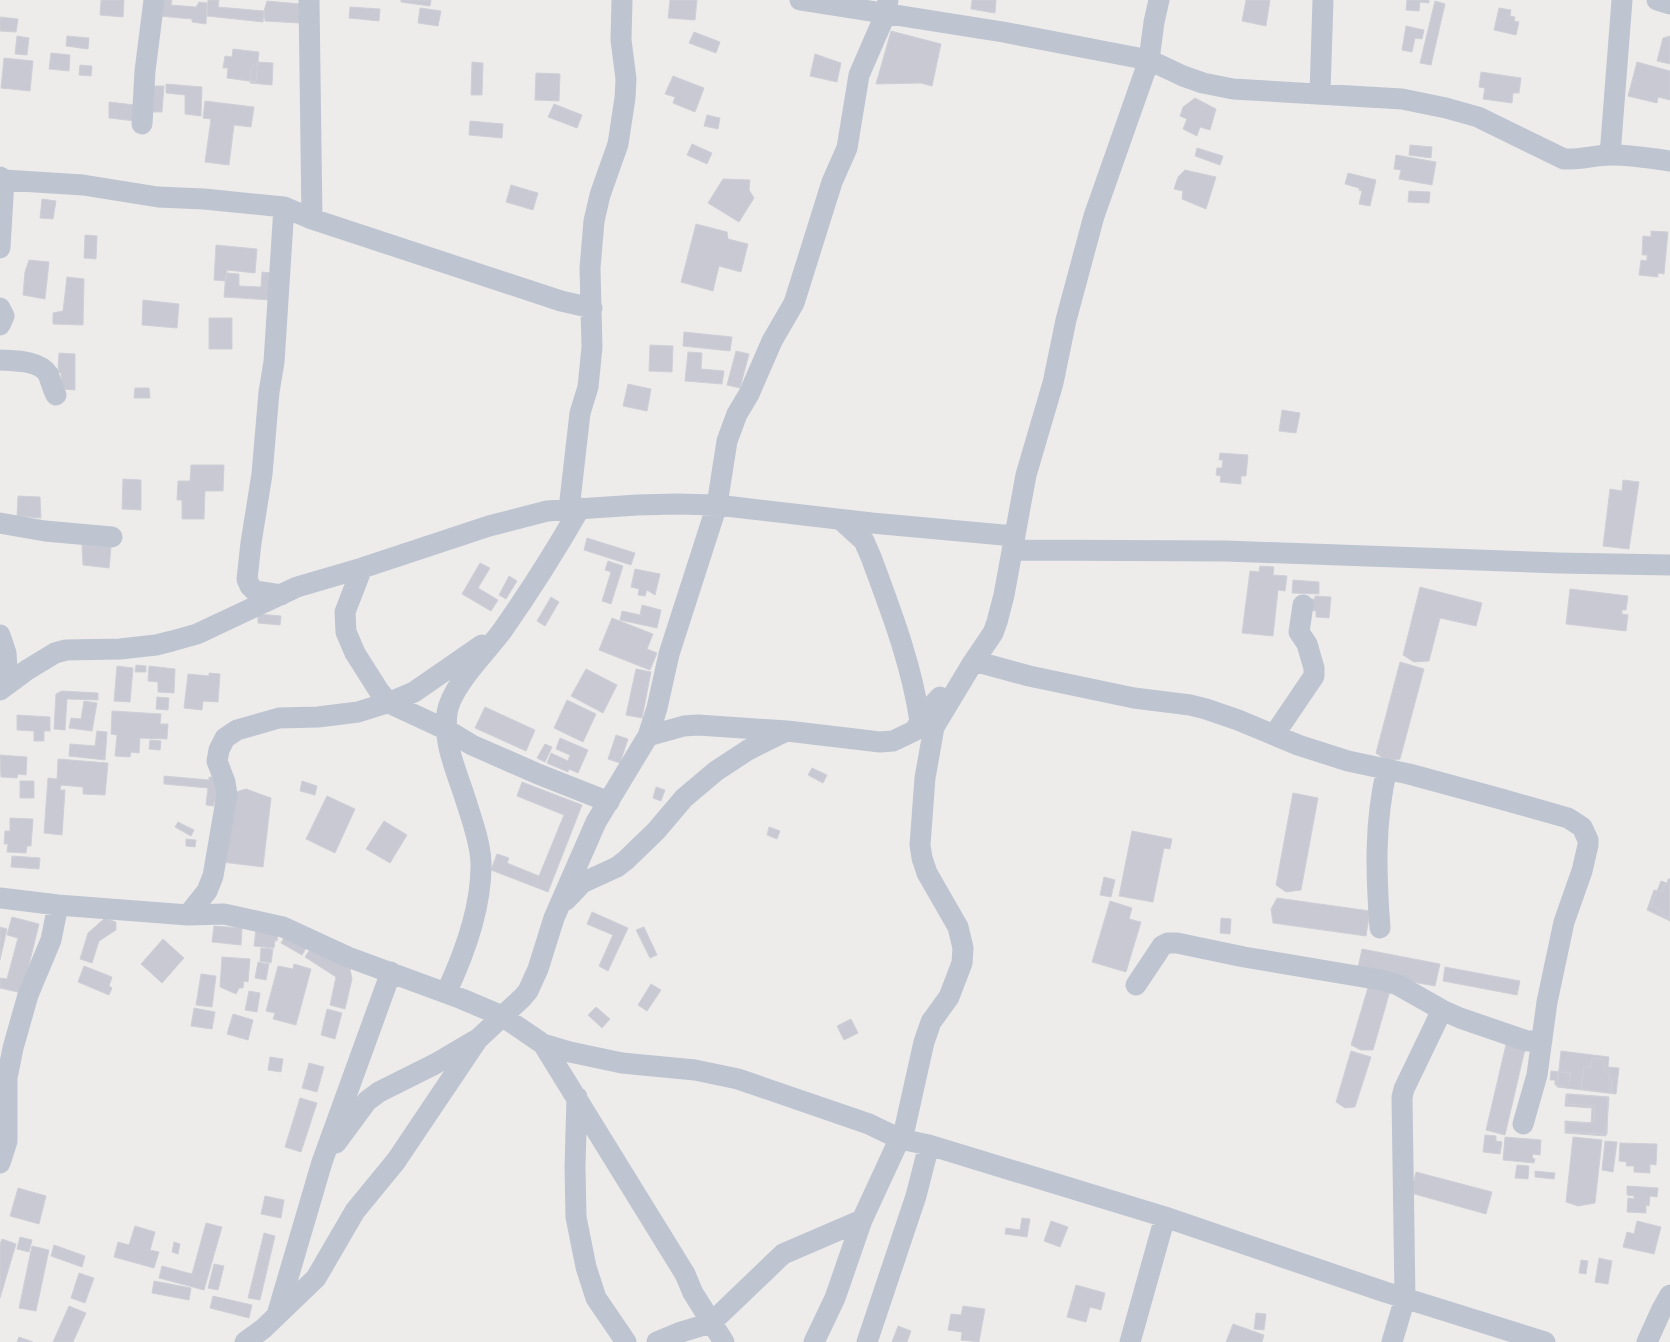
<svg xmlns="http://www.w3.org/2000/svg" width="1670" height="1342" font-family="Arial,sans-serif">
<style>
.building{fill:#c8c9d2;stroke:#cfd0d7}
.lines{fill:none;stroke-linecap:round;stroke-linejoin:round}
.minor{stroke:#bec5d1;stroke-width:21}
</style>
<rect width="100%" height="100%" fill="#eeeceb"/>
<!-- building -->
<path class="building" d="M101,0h23l-1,17 -23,-2z
M161,0h11l-1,5 25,2 3,-5 8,1 -1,21 -14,-2v-3l-33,-3z
M208,0h11l-1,7 46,4 -1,11 -56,-6z
M401,0h30l-1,6 -29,-4z
M670,0h27l-2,20 -27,-2z
M972,0h24l-1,13 -24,-4z
M1246,0h24l-4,26 -24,-5z
M1407,0h22v3l-9,-1 -1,9 -13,-1z
M267,1l34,3 -2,19 -34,-2 -1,-10z
M1435,1l10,3 -14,61 -11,-2z
M350,7l30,2 -1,12 -30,-3z
M420,8l21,3 -3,15 -20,-3z
M1499,8l12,2 -1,6 5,1 -1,4 5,1 -3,13 -22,-5z
M0,17l18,2 -2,13 -16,-1z
M1406,26l18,4 -2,9 -7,-1 -3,14 -10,-2z
M891,31l50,13 -9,42 -11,-3 -45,1z
M694,32l26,10 -4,11 -27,-10z
M17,36l12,2 -2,17 -12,-1z
M67,36l22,2 -1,11 -22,-3z
M1670,36v28l-13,-3 6,-23z
M233,49l26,3 -3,30 -29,-4 1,-10h-5l2,-12 7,1z
M51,53l19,2 -1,16 -20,-2z
M815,54l26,9 -4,19 -27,-6z
M4,58l29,3 -3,30 -29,-3z
M257,62l16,1 -1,22 -22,-2 2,-18 4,1z
M472,62l11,1 -1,32h-11z
M1637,62l33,9v29l-12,-3 -1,6 -29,-7z
M80,65l12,1 -1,10 -12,-1z
M1481,72l40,6 -2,15h-6l-1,10 -29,-4 2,-11 -6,-1z
M536,73l24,1 -1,27 -24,-1z
M673,76l31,12 -9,24 -22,-9 2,-6 -10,-3z
M166,84l36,3 -1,29 -16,-2v-19l-19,-2z
M153,86h11l-2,26h-10z
M1195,98l21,11 -6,21 -10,-3 -3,9 -14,-7 4,-10 -7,-3 3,-9z
M205,101l49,6 -3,20 -17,-2 -5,40 -24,-3 6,-43 -8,-1z
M109,102l26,3v16l-26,-3z
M554,104l28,11 -5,13 -29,-11z
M707,115l13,3 -2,11 -14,-3z
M470,121l33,3 -1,14 -33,-3z
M692,144l20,9 -5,11 -20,-9z
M1410,145l22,2 -1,11 -22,-3z
M1197,148l26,8 -3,9 -25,-9z
M1396,155l40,7 -4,23 -33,-6 2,-9 -7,-1z
M1185,170l31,7 -10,32 -24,-10 1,-8 -9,-2 4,-12z
M1348,173l28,7 -6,26 -11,-2 3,-13 -3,-1v-2l-14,-4z
M723,179l27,1 -1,10 5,8 -15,24 -31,-19z
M511,185l27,8 -5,17 -27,-8z
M1409,191l21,1 -1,11 -21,-1z
M42,199l14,2 -3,18 -13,-1z
M696,224l31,8 1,7 20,5 -7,28 -22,-6 -6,25 -32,-9z
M1651,231l17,1 -4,42 -6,-1v4l-19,-2 2,-15 6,1v-6h-5l1,-19 8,1z
M85,235l12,1 -1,23 -12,-1z
M216,245l41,4 -2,24 -28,-3 -1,11 -12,-1z
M29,260l20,2 -4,37 -22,-4 2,-23z
M262,272l11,1 -2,27 -47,-3 2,-24 13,1v12l22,1z
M67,277l17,2 -1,46 -30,-1v-11l10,-2z
M143,300l36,4 -2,24 -35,-3z
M209,318h23v31h-23z
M684,332l48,5 -2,14 -47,-5z
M650,345l23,1 -1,26 -23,-1z
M736,351l13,3 -9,34 -13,-3z
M688,352l14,1 -1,16 23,2 -2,13 -37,-3z
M59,353l16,1v36l-14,-1v-16l-3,-1z
M628,384l23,5 -4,22 -24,-5z
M135,388h14l1,10h-16z
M1282,410l18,3 -4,20 -17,-2z
M1220,453l28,2 -2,21h-5v8l-21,-2 1,-6 -5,-1 1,-7h5l1,-8h-4z
M191,465h33l-1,26h-18l-1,28h-22v-19h-5l1,-19h12z
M123,479l18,1v30l-19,-1z
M1623,480l16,2 -10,67 -26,-3 7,-57 12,2z
M18,496l22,1 1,21 -24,-2z
M587,538l48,15 -4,12 -47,-15z
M82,545l29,2 -2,21 -26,-3z
M608,561l15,5 -12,38 -9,-3 9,-29 -6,-2z
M480,563l10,5 -12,20 20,12 -7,11 -29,-17z
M1260,566l14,1 -1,8 14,1 -2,15 -7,-1 -5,46 -31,-3 8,-62 9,1z
M635,569l25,5 -5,21 -8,-5 -2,6 -7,-1 1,-6 -8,-2z
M509,576l8,5 -11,18 -7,-4z
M1293,580l26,2v12l-27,-1z
M1420,587l62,16 -6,23 -36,-8 -11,43 -15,1 -11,-7z
M1570,589l58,7 -2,14h-4v4l6,1 -2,16 -60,-7z
M1315,596l16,1 -2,21 -13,-1v-6l-8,-1v-11h7z
M551,597l8,5 -14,24 -8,-5z
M642,605l19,5 -4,18 -37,-8 2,-9 18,4z
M258,614l23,2 -1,9 -22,-2z
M612,618l41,16 -6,15 10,4 -7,17 -51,-20z
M1400,662l24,7 -24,90 -13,2 -11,-8z
M136,665l10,1v6h-11z
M117,666l16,2 -3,34 -16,-1z
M149,666l26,3 -1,24 -16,-1v-10l-10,-1z
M586,669l31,16 -14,28 -32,-17z
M636,669l15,3 -9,46 -16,-3z
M209,673l11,1 -2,28 -15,-1 -1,9 -18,-2 4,-34 21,2z
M62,691l36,2v7l-31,-1 -2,31 -11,-1 2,-35z
M157,697l12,1 -1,12 -12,-1z
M567,700l29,14 -13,28 -29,-14z
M84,701l13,2 -5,28 -23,-3 2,-10 10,1z
M485,707l50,23 -9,21 -51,-23z
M112,711l49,3 -1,10h8l-1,15 -27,-1 -1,15 -8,-1 -1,5 -15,-1 2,-21 -6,-1z
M17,715l33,2v14h-6v10h-10v-10l-17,-1z
M97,731l10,1 -2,28 -36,-4 1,-12 25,2z
M616,735l12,4 -8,24 -12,-4z
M560,738l28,12 -10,23 -9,-4 -1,3 -21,-9 4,-10 17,8 2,-6 -14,-6z
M150,740l11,1 -1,9 -11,-1z
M545,744l7,3 -7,15 -8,-4z
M0,755l27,2 -1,18 -8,-1 -1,4 -16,-1z
M58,759l50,4 -3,32 -22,-1v-7l-22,-2 -1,5h5l-3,45 -18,-2 4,-55 9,1z
M812,768l15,7 -4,8 -15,-8z
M164,776l45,4v-3l11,1 1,25 -7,-1v4l-8,-1 2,-17 -44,-4z
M20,781h14v17h-14z
M302,781l15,5 -2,9 -15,-4z
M522,782l60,23 -34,87 -57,-22 6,-16 12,4 -2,5 32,13 25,-61 -47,-19z
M656,787l9,3 -4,11 -8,-3z
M246,789l25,9 -8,69 -41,-5 7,-68z
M1293,793l25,5 -17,92 -15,2 -10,-7z
M327,796l28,13 -20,44 -29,-14z
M10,818l23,1 -2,27h-4l-1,7 -19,-1 1,-8h-4l1,-13h5z
M384,821l23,14 -17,28 -24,-14z
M178,822l16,8 -3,6 -16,-9z
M769,827l11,4 -3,8 -10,-4z
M1132,831l40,8 -2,10 -6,-1 -11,54 -34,-6z
M186,839l10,1 -1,7 -9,-1z
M12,856l28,2 -1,11 -28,-2z
M1104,877l11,3 -4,17 -11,-2z
M1668,879h2v42l-23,-11 7,-20 9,2v-7h4z
M1661,881l9,3v34l-9,-3 2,-4 -12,-5z
M1277,898l93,13 -4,25 -93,-13 -2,-14z
M1110,901l22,7 -3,11 12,3 -15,50 -34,-10z
M592,912l36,16 -20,43 -9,-5 14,-31 -26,-11z
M12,917l27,7 -17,69 -22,-5v-10l7,1 11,-41 -11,-3z
M105,918l11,4v8l-17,11 -7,22 -12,-4 8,-26z
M1221,918l10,1 -1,15 -10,-1z
M214,926l28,2 -1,17 -29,-3z
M0,927l7,2 -7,31z
M644,927l13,28 -7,3 -14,-28z
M256,928l22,3 -1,10 -2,-1 -1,8 -20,-2z
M288,931l21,12 -7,12 -21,-12z
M163,939l21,19 -22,25 -21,-19z
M313,945l37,24 2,10 -7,30 -15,-4 6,-28 -31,-20z
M261,948l12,1 -2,14 -11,-2z
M1362,949l78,15 -5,22 -78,-14z
M222,957l28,2 -2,23 -4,-1 -1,7h-4l-3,6 -16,-7z
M258,962l11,2 -3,16 -11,-2z
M294,964l17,5 -15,56 -23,-6 2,-6 -9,-2 12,-45 15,3z
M84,966l28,11 -3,9 3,2 -3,7 -31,-13z
M1445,967l75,14 -3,14 -74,-14z
M201,974l15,2 -4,31 -16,-2z
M651,984l10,6 -14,21 -9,-6z
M1369,984l21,7 -17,59h-12l-10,-5z
M249,991l11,2 -3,19 -12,-2z
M596,1007l14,12 -8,9 -14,-13z
M194,1008l21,4 -3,17 -21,-3z
M327,1009l15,4 -7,26 -14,-4z
M233,1014l20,6 -5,20 -21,-6z
M851,1019l7,14 -14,7 -7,-14z
M1508,1036l19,5 -22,94 -19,-5z
M1351,1051l20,6 -16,50 -10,1 -9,-6z
M1561,1051l48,6 -1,10 11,1 -3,26 -59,-7z
M270,1057l13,2 -2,13 -13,-2z
M1592,1058l13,2 -1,10 6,4 -1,5 3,1 -1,13 -30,-4 3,-22 6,1z
M309,1063l15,4 -7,25 -15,-4z
M1551,1071l20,2 -2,13 -14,-1v-5h-5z
M1566,1094l42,3 -1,37 -41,-2v-10l25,1 1,-15 -27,-2z
M1567,1094l42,3 -3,39 -41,-3v-12l29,2 1,-17 -28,-2z
M300,1098l17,5 -16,49 -16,-5z
M1485,1135l11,1v5l6,1 -2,12 -17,-2z
M1505,1137l36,3 -1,15 -7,-1 -1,4 3,1 -1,4 -31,-3z
M1573,1137l29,3 -7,63 -17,3 -12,-4z
M1605,1141l12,1 -4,30 -11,-2z
M1620,1143l37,1 -1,21 -6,-1v9l-16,-1v-6h-8l1,-4 -8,-1z
M1517,1165l12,1 -1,13 -13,-1z
M1535,1171l20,2 -1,6 -19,-2z
M1416,1172l76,20 -6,22 -75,-21z
M1627,1186l31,2 -1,9 -7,-1 -1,10 -3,-1v8l-19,-1 1,-14 6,1v-3l-7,-1z
M18,1188l28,8 -7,28 -29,-8z
M265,1196l19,4 -3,18 -20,-4z
M1022,1218l8,1 -3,18 -22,-3 1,-6 14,2z
M1051,1221l17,6 -8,20 -16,-6z
M1637,1221l24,6 -7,27 -31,-7 4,-15 7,2z
M206,1223l16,4 -18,63 -45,-12 3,-12 30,8z
M135,1226l20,6 -5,18 9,2 -5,16 -40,-11 4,-15 11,3z
M264,1233l11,3 -15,64 -12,-2z
M20,1237l12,3 -3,12 -12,-3z
M2,1239l14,5 -16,54v-54z
M174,1242l6,2 -2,10 -6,-2z
M54,1245l31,11 -3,11 -31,-11z
M32,1246l17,4 -13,61 -17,-3z
M1599,1258l13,3 -4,23 -13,-2z
M1581,1260l7,1 -2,13 -7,-1z
M214,1264l10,2 -6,24 -10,-2z
M79,1273l15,5 -9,25 -14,-5z
M154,1281l37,7 -2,12 -37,-7z
M1076,1285l29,8 -4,17 -11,-3 -4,15 -19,-5z
M213,1296l39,9 -3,13 -39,-10z
M69,1306l17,7 -13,29h-20z
M963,1306l22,3 -6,33 -18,-2 1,-8 -14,-2 3,-16 10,1z
M1256,1313l10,1 -2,16 -10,-1z
M1233,1324l31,11 -2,7h-36z
M898,1326l13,5 -4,11h-15z
M19,1337l14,5h-16z"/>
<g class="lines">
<!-- minor -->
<path class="minor" d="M309,0l3,219
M800,0l203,32 146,28 34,16 20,7 30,6 169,10 44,9 32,9 86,42c16,1 31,-4 47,-4 20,0 39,3 59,6
M1657,0l13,4
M1320,93l3,-93
M142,124l3,-53 9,-71
M1610,155l12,-155
M0,177l4,3 79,5 75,12 46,2 80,8 28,12 249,82 31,7
M0,248l4,-68
M0,308l4,8 -4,9
M0,360c14,1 39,0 48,14 3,7 4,14 8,21
M569,509l11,-96 8,-26 4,-40 -2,-79 4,-47 6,-26 18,-51 7,-46 1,-19 -5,-39 1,-40
M841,520l23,21 7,16c20,54 41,108 49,165
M0,523l45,8 67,6
M1012,550l214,1 332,12 112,2
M362,568l-17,44 1,20 9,21 24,38 10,12 58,27 25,15 66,29 71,28
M281,595l-26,-4 -5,-5 -3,-7 4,-36 11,-69 7,-82 5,-30 10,-155
M0,635l6,18 2,30
M974,661l55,15 105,22 56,7 16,4 32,11 60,25 50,16 61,13 92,25 67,19 14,9 6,13v5l-6,26 -18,51 -17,80 -10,73 -14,49
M0,690l27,-20 28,-17 11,-3 54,-1 36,-4 16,-4 25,-7 100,-47 65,-19 127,-42 58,-15 90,-6 40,-1 40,1 155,18 142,13
M1274,735l40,-59v-8l-7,-24 -8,-12 4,-27
M648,736l36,-10 14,-1 89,6 93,11 13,-1 21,-10 15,-22 11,-12
M0,898l58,7 130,10 36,-1 59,13 65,30 114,42 40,17 41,28 27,8 52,11 73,7 43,9 131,45 31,15 29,6 236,72 220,75 160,50
M566,900l16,-17 35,-16 9,-7 30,-29 28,-33 32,-27 32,-21 38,-19
M188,915l19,-24 6,-15 14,-81 -2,-13 -8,-21 2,-11 6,-12 12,-8 42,-12 39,-1 40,-5 35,-11 21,-9 68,-47
M1380,928c-4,-53 -6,-106 7,-159
M1136,985l26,-39 6,-3h9l67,14 137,23 17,5 44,25 18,8 67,23h15
M446,993c19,-40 36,-86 35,-131 -1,-20 -9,-42 -15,-61 -9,-29 -23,-57 -19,-88 4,-27 39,-60 55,-82 28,-40 54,-81 78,-123
M543,1044l142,230 8,19 31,49
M577,1097l-2,70 1,50 10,50 10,31 30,44
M336,1143l31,-42 12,-9 56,-28 39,-23
M0,1163l7,-22v-63l6,-30 15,-53 23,-55 7,-35
M277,1315l45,-153 69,-190
M245,1342l18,-13 53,-51 39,-67 41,-50 82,-122 44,-41 6,-7 10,-22 16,-51 42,-96 52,-86 9,-28 12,-54 48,-149 10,-64 10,-27 12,-20 23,-53 22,-38 38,-121 15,-34 12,-73 27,-62 2,-13
M657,1342l24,-10 30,-9 72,-69 79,-34
M814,1342l21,-44 27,-78 43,-93 19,-85 7,-20 18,-25 13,-34 1,-15 -5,-21 -31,-54 -5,-15 -2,-13 5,-67 9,-51 38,-63 21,-31 4,-11 7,-27 22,-120 27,-92 13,-63 28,-104 55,-156 5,-38 5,-22
M867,1342l49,-146 13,-51
M1130,1342l35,-125
M1392,1342l13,-44 -3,-201 2,-8 38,-79
M1647,1342l14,-31 9,-16"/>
</g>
</svg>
